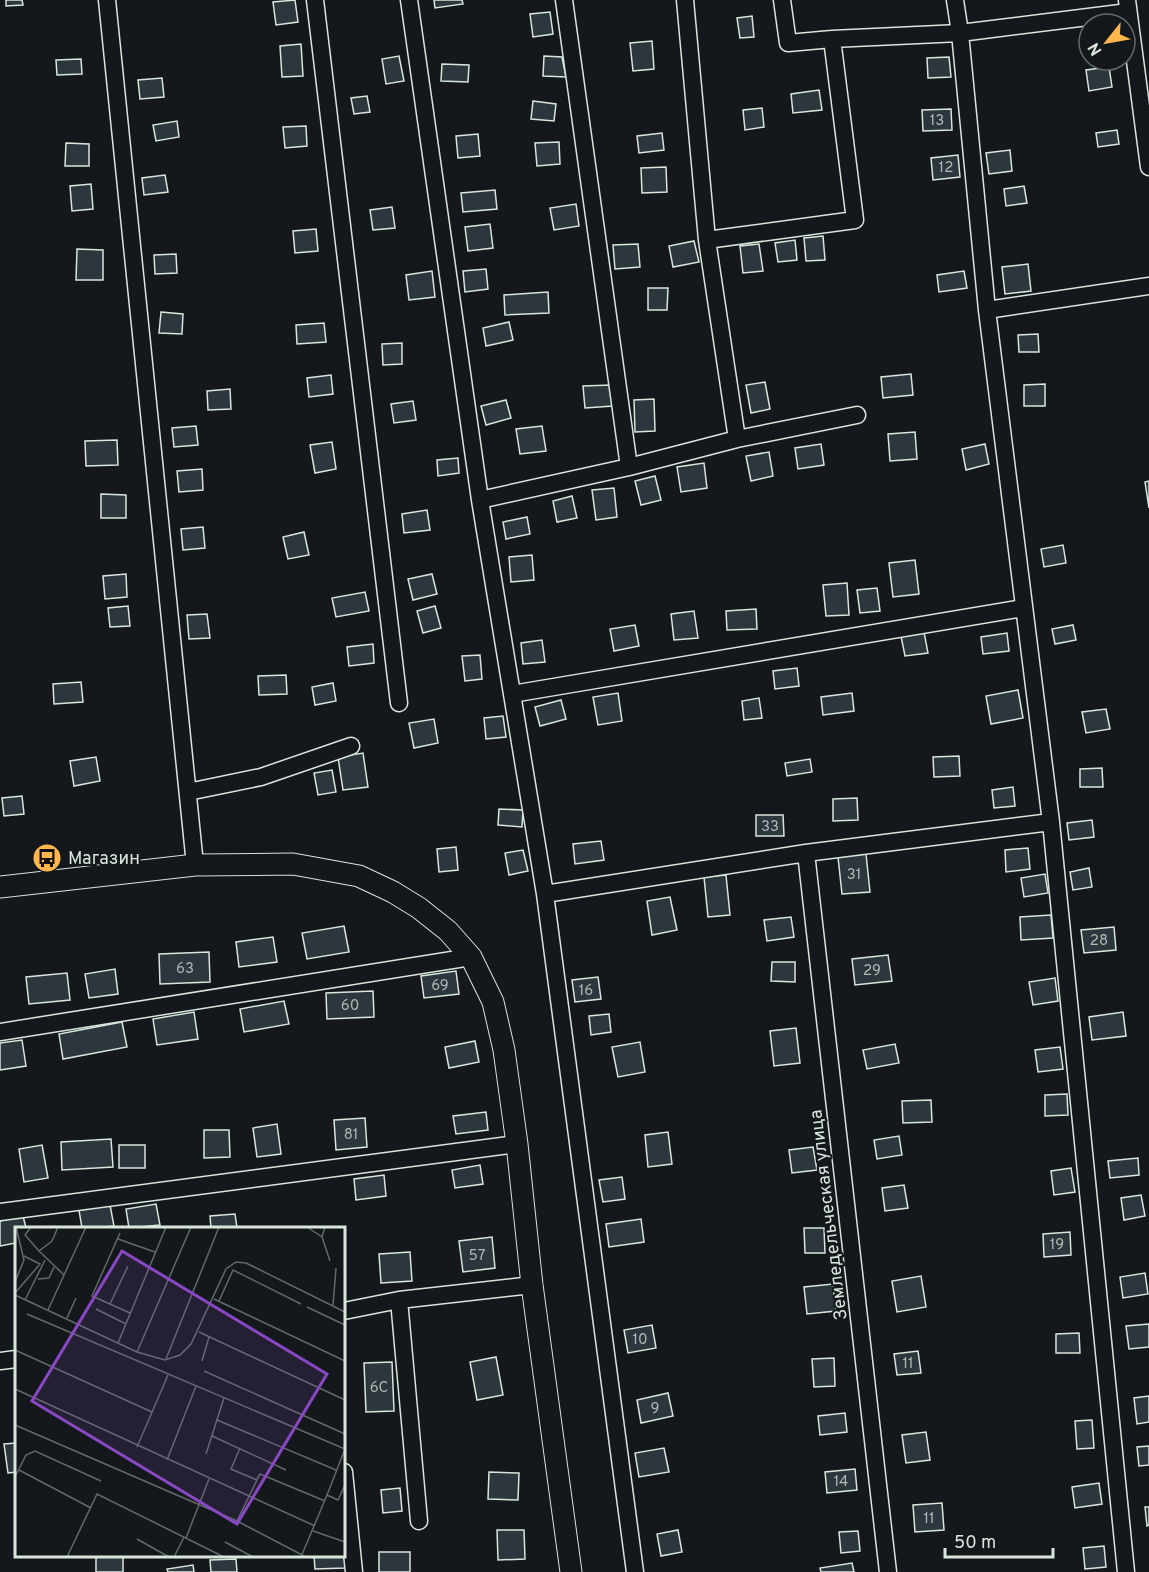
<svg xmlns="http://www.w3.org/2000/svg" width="1149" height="1572" font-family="Overpass,sans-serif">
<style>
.building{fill:#2c363c;stroke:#d8e6dc;stroke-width:1.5}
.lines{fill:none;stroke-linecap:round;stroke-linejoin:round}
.minor-casing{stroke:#d8e6dc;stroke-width:19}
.major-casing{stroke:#d8e6dc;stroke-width:23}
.minor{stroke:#14181c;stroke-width:16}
.major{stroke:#14181c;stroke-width:21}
.labels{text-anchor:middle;stroke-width:4.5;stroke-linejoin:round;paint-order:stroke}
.number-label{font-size:15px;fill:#adbab4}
.poi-label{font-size:18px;fill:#d8e6dc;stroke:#14181c;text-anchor:start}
.street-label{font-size:18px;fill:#d8e6dc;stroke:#14181c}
.inset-road{fill:none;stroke:#626a69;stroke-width:1.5}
.view{fill:#8948c3;fill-opacity:0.15;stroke:#8948c3;stroke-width:3}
.inset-edge{fill:none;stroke:#d8e6dc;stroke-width:3}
</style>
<rect width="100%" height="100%" fill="#14181c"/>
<!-- building -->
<path class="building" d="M6,0h16l1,5 -17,1z
M295,0l3,22 -22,3 -3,-23z
M434,0h28l1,4 -28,4z
M550,12l3,22 -20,3 -3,-23z
M752,16l2,21 -14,1 -3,-20z
M652,41l2,28 -21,2 -3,-28z
M301,44l2,32 -21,1 -2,-31z
M399,56l5,25 -18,3 -4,-25z
M544,56l18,1 4,20 -23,-1z
M949,57l2,20 -23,1 -1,-20z
M81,59l1,15 -25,1 -1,-15z
M442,64l27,1 -1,17 -27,-1z
M1109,67l3,20 -23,4 -3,-21z
M162,78l2,19 -24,2 -2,-19z
M819,90l3,20 -29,3 -2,-19z
M367,96l3,16 -16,2 -3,-16z
M533,101l23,3 -2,17 -23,-2z
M762,108l2,19 -19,3 -2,-20z
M951,109l1,21 -29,1 -1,-21z
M177,121l2,16 -23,4 -3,-16z
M306,126l1,20 -22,2 -2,-21z
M1117,130l2,14 -21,3 -2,-14z
M662,133l2,17 -25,3 -2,-17z
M478,134l2,22 -22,2 -2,-22z
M559,142l1,22 -23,2 -2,-23z
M66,143l23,1v22h-24z
M1010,150l2,21 -23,3 -3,-21z
M958,155l2,22 -27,3 -2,-22z
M666,167l1,25 -25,1 -1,-25z
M165,175l3,17 -24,3 -2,-17z
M91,184l2,25 -21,2 -2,-25z
M1024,186l3,17 -21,3 -2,-17z
M495,190l2,19 -34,3 -2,-19z
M576,204l3,22 -25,4 -4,-22z
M392,207l3,21 -22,2 -3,-20z
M490,224l3,24 -25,3 -3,-24z
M316,229l2,22 -23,2 -2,-22z
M823,236l2,24 -19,1 -2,-23z
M795,240l2,20 -19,2 -3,-19z
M694,241l5,21 -26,5 -4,-21z
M638,244l2,23 -25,2 -2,-24z
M759,244l4,27 -20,2 -3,-27z
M77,249l26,1v30h-27z
M176,254l1,19 -22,1 -1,-19z
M1028,264l3,27 -26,3 -3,-27z
M486,269l2,20 -23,3 -2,-21z
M432,271l3,26 -26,3 -3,-25z
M964,271l3,17 -28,4 -2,-17z
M648,288h20l-1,22h-19z
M548,292l1,21 -44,2 -1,-20z
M161,312l22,2 -1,20 -23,-1z
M509,322l4,18 -27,6 -3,-18z
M324,323l2,19 -29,2 -1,-19z
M1038,334l1,18h-20l-1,-17z
M402,343v21l-19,1 -1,-21z
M911,374l2,21 -30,3 -2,-21z
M331,375l2,19 -24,3 -2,-19z
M765,382l5,27 -19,4 -5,-28z
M1045,384v22h-21v-21z
M611,385l2,21 -28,2 -2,-22z
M230,389l1,20 -23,1 -1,-19z
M654,399l1,32 -20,1 -1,-32z
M506,400l5,18 -25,7 -5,-19z
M413,401l3,19 -22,3 -3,-19z
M196,426l2,19 -24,2 -2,-19z
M542,426l4,25 -26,3 -4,-25z
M915,432l2,27 -27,2 -2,-27z
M117,440l1,25 -32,1 -1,-25z
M332,442l4,27 -21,4 -5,-28z
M821,444l3,21 -26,4 -3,-21z
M985,444l4,20 -23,6 -4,-21z
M769,452l4,24 -22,5 -5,-25z
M458,458l1,15 -21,3 -1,-16z
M704,463l3,25 -26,4 -4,-25z
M202,469l1,21 -24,2 -2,-21z
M655,476l6,24 -20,5 -6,-24z
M1149,481v27l-4,-26z
M614,488l3,29 -21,3 -4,-30z
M101,494l25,1v23h-25z
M572,496l5,22 -20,4 -4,-21z
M427,510l3,20 -26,3 -2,-19z
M527,517l3,17 -24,5 -3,-17z
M203,527l2,21 -22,2 -2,-21z
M304,532l5,23 -21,4 -5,-22z
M1063,545l3,18 -22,4 -3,-18z
M532,555l2,25 -23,2 -2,-25z
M915,560l4,34 -26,3 -4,-34z
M126,574l1,23 -22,2 -2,-23z
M432,574l5,20 -24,6 -5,-21z
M847,583l2,32 -23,1 -3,-31z
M877,588l3,23 -20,2 -3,-23z
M365,592l4,19 -33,6 -4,-19z
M128,606l2,20 -20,1 -2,-19z
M435,606l6,22 -18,5 -6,-22z
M756,609l1,20 -30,1 -1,-19z
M694,611l4,27 -24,2 -3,-26z
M207,614l3,24 -21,1 -2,-24z
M635,625l4,21 -25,5 -4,-22z
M1073,625l3,15 -21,4 -3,-15z
M924,632l4,21 -23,3 -4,-20z
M1007,633l2,18 -26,3 -2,-17z
M542,640l3,22 -22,2 -2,-21z
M373,644l1,19 -25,3 -2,-19z
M480,655l2,24 -17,2 -3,-25z
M797,668l2,18 -24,3 -2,-18z
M286,675l1,19 -28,1 -1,-19z
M81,682l2,20 -29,2 -1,-20z
M333,683l3,18 -21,4 -3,-18z
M1018,690l5,28 -32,6 -5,-28z
M618,693l4,28 -24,4 -5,-28z
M852,693l2,18 -31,4 -2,-18z
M759,698l3,20 -18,2 -2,-19z
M561,700l5,19 -26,7 -5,-19z
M1106,709l4,20 -24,4 -4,-21z
M503,716l3,21 -20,2 -2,-21z
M434,719l4,24 -24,5 -5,-25z
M363,753l5,34 -25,3 -5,-33z
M959,756l1,20 -26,1 -1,-20z
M96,757l4,24 -26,5 -4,-25z
M810,759l2,13 -25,4 -2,-13z
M1102,768l1,19h-23v-18z
M332,770l4,22 -18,3 -4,-22z
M1013,787l2,19 -21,2 -2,-18z
M22,796l2,18 -20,2 -2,-18z
M857,798l1,22 -25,1v-22z
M499,809l24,1 -1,17 -24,-2z
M756,815h27l1,21h-28z
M1092,820l2,17 -25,3 -2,-17z
M601,841l3,19 -29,4 -2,-20z
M456,847l2,23 -19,2 -2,-23z
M1028,848l2,21 -24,3 -1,-22z
M523,850l5,21 -19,4 -4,-22z
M866,854l4,38 -28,2 -4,-37z
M1089,868l3,19 -19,3 -3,-18z
M1045,874l3,19 -24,4 -3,-19z
M726,875l4,40 -22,2 -4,-40z
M670,897l7,33 -25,5 -5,-34z
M1051,915l2,23 -32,2 -1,-23z
M791,917l3,20 -27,4 -3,-21z
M344,926l5,26 -42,7 -5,-26z
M1114,927l2,23 -32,3 -3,-23z
M273,937l4,25 -38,5 -3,-25z
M209,952l1,30 -50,2 -1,-30z
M888,955l4,26 -37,4 -3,-26z
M772,962h23v20l-24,-1z
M115,969l3,25 -29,4 -4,-24z
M456,971l3,23 -35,4 -3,-22z
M67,973l3,27 -41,4 -3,-27z
M598,977l3,22 -26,3 -3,-22z
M1055,978l3,23 -25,4 -4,-23z
M373,991l1,26 -47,2 -1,-26z
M284,1001l5,23 -45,8 -4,-23z
M194,1012l4,27 -41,6 -4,-26z
M1123,1012l3,24 -34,4 -3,-23z
M609,1014l2,18 -20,3 -2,-19z
M122,1022l5,25 -64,12 -4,-25z
M796,1028l4,35 -26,3 -4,-35z
M22,1040l4,26 -26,4v-27z
M475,1041l4,21 -30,6 -4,-21z
M640,1042l5,30 -27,5 -6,-30z
M895,1044l4,19 -32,6 -4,-19z
M1060,1047l3,22 -25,3 -3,-22z
M1067,1094l1,21 -23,1v-21z
M931,1100l1,22 -29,1 -1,-22z
M486,1112l2,18 -32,4 -3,-18z
M365,1118l2,29 -31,3 -2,-30z
M277,1124l4,30 -24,3 -4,-29z
M204,1130h25l1,27 -26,1z
M668,1132l4,32 -24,3 -3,-32z
M899,1136l3,19 -25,4 -3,-19z
M111,1139l2,28 -51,3 -1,-28z
M42,1145l6,33 -24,4 -5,-33z
M119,1145h26v23h-26z
M813,1147l4,23 -25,3 -3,-23z
M1138,1158l1,17 -29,3 -2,-17z
M480,1165l3,19 -28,4 -3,-18z
M1071,1168l4,24 -21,3 -3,-24z
M384,1175l2,21 -30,4 -2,-21z
M622,1177l3,22 -22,3 -4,-22z
M904,1185l4,23 -23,3 -3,-23z
M1141,1195l4,21 -21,4 -3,-22z
M156,1204l4,21 -31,3 -3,-19z
M110,1205l4,21 -18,2h-14l-3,-18z
M235,1214l2,14h-26l-1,-12z
M23,1216l3,12h-10v15l-16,3v-25z
M641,1219l3,23 -35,5 -3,-23z
M804,1228h20l1,25h-20z
M1070,1232l1,23 -27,2 -1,-23z
M492,1237l3,31 -32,4 -4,-31z
M410,1252l2,29 -31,2 -2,-29z
M1145,1273l3,21 -25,4 -3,-21z
M921,1276l5,31 -29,5 -5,-31z
M833,1284l3,27 -29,3 -3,-27z
M1149,1324v23l-20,2 -3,-23z
M652,1325l4,23 -28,5 -4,-23z
M1079,1333l1,20h-24v-19z
M918,1351l3,22 -24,2 -3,-21z
M496,1357l7,38 -26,5 -7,-38z
M834,1358l1,28 -21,1 -2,-28z
M392,1362l2,49 -28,1 -2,-49z
M668,1393l5,23 -32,7 -4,-23z
M1149,1396v26l-12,2 -3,-26z
M845,1413l2,19 -27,3 -2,-19z
M1092,1420l2,28 -17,1 -2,-28z
M926,1432l4,28 -24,3 -4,-28z
M16,1443v29l-8,1 -4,-29z
M1149,1446v19l-10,1 -2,-19z
M664,1448l5,24 -30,5 -4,-24z
M855,1469l2,21 -30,3 -2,-21z
M489,1472l30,1 -1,27 -30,-1z
M1099,1483l3,21 -27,4 -3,-21z
M400,1488l2,23 -19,2 -2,-23z
M942,1503l2,27 -29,2 -2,-27z
M1145,1507h4v18l-2,1z
M497,1530h27l1,29 -27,1z
M678,1530l4,22 -21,4 -4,-22z
M858,1531l2,20 -19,2 -2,-21z
M344,1542l1,26 -30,1 -1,-13h30z
M1104,1546l2,21 -21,2 -2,-21z
M379,1552h31v20h-31z
M96,1556h27v16h-27z
M236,1559l1,13h-26l-1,-12z
M852,1563l2,9h-33l-1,-4z
M193,1565l1,7h-26l-1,-3z"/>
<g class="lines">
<!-- minor casing -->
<g class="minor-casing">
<path id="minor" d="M107,0l88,865
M315,0l84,703
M409,0l71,500 65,394 90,678
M564,0l65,467
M685,0l22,240 30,199
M782,0l6,43 44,-4
M955,0l5,33 27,277 64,512 75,750
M1127,0l22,167
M707,240l148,-20 -23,-181 128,-6 168,-21
M987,310l162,-24
M480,500l149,-33 108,-28 120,-24
M512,694l511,-86
M188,792l73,-15 90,-31
M806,853l82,719
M545,894l261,-41 245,-31
M0,1032l471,-75
M0,1212l517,-68
M399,1300l20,221
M344,1311l55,-11 133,-15
M0,1361l16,-2
M344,1472l10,100"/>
</g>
<!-- major casing -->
<g class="major-casing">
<path id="major" d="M0,887l195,-22 98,-1 66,12 34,16 26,16 29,23 23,26 22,45 11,48 13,94 15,141 39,287"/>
</g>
<!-- minor -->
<use href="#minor" class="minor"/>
<!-- major -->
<use href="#major" class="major"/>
</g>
<!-- icons -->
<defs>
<g id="bus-disc" transform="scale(1.5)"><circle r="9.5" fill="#ffb74d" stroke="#14181c"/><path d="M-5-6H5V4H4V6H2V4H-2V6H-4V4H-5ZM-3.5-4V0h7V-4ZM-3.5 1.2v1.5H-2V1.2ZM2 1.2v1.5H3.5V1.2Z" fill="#111"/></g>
</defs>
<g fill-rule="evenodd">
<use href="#bus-disc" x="47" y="858"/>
</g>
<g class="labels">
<!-- number labels -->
<g class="number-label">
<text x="937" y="125">13</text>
<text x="946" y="172">12</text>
<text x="770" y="831">33</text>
<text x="854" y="879">31</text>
<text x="1099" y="945">28</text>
<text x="185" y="973">63</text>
<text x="872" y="975">29</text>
<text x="440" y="990">69</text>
<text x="586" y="995">16</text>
<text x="350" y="1010">60</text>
<text x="351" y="1139">81</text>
<text x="1057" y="1249">19</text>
<text x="477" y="1260">57</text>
<text x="640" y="1344">10</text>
<text x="908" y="1368">11</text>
<text x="379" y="1392">6С</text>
<text x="655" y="1413">9</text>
<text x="841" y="1486">14</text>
<text x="929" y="1523">11</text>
</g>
<!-- poi labels -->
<g class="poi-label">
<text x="68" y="864">Магазин</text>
</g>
<!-- street labels -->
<g class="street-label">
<text transform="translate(828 1215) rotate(-97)" y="6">Земледельческая улица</text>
</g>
</g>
<!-- overview -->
<g transform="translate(15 1227)">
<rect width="330" height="330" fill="#14181c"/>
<path class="inset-road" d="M16,0l-6,8 14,16 13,-10 6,-14M292,0l15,10M310,0l-3,10 8,24M105,6l-28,63 38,17M103,12l37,13M24,24l25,24M23,52l11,-1 5,-11M0,55l9,-22 -8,-33M0,66l25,-29 -16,-8M0,68l122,57 28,8 15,-5 11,-11 35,-75 10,-7 10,1 99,49M199,72l131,62M10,73l20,-40M204,74l14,-31 68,34M95,77l18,-38M318,78l3,-37M292,80l38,18M81,82l30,15M33,83l38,-83M12,87l318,135M52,91l9,-20M184,105l146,68M103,116l48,-116M0,123l137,62M122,125l54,-125M151,132l53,-132M187,134l7,-24M189,144l141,63M0,162l300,137M202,193l119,50M0,198l222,96 69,36M197,209l74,34M122,220l31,-72M330,222l-18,46 11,5 7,-15M191,227l18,-56M152,233l29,-74M4,243l72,38M0,250l11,-22 9,-4 66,30M242,252l3,-5 65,27M222,294l20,-41 -26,-11 9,-21M298,304l32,11M171,311l23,-59M122,312l32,18M210,315l28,15M52,330l30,-63 127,63M159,330l10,-20M286,330l26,-62"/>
<path class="view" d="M107,24l205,123 -90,150 -205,-123z"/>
<rect width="330" height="330" class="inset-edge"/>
</g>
<!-- north arrow -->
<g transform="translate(1107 42) rotate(239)"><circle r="28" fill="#14181c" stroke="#626a69" stroke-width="1.5"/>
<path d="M0-4.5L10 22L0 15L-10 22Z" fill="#ffb74d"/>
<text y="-9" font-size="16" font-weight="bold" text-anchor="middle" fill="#d8e6dc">N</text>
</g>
<!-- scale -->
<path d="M945 1548v9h108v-9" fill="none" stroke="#d8e6dc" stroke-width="3"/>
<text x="954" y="1548" font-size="18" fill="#d8e6dc" stroke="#14181c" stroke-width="4.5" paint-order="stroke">50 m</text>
</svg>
